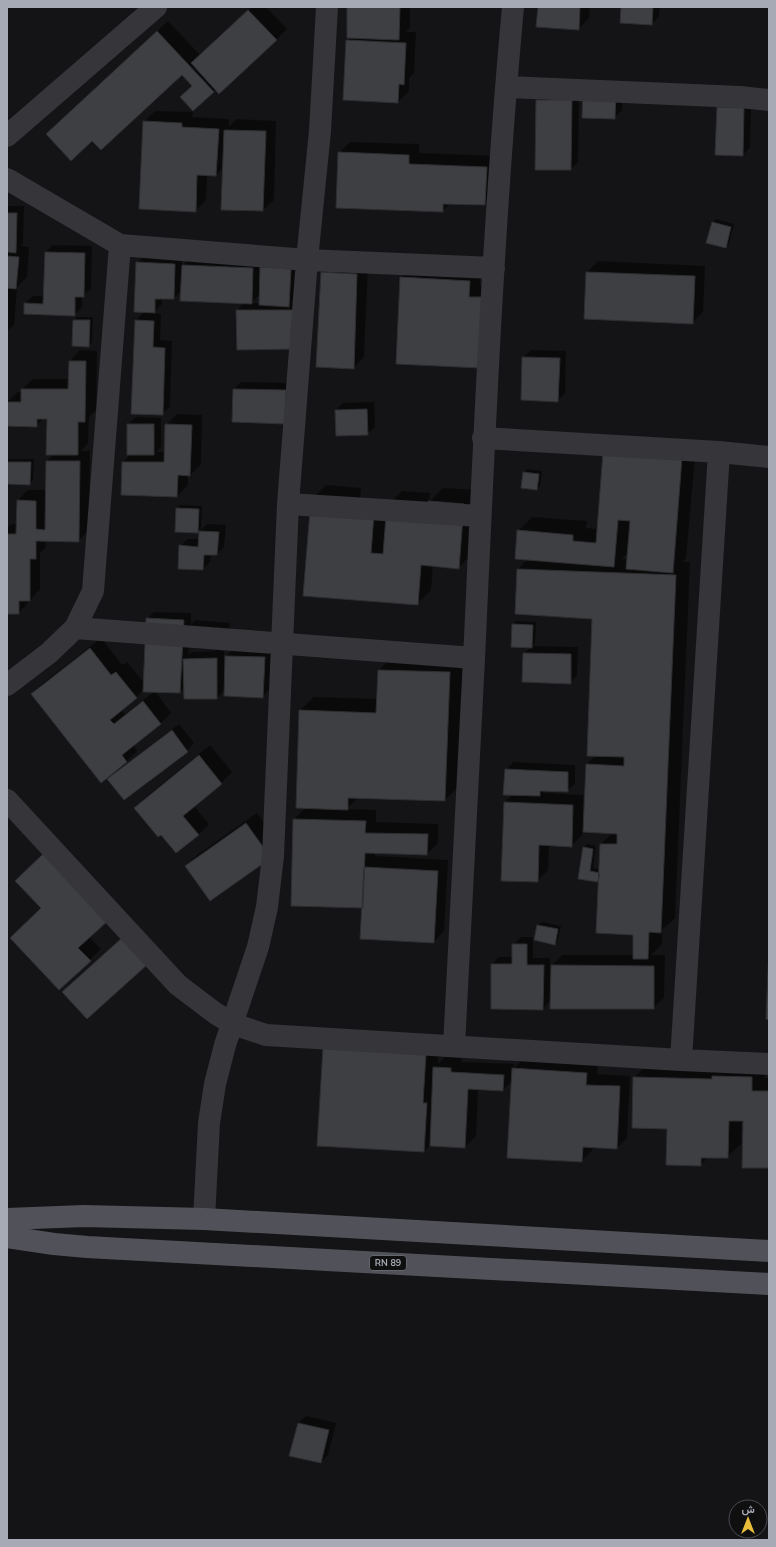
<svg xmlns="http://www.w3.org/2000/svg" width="776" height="1547" font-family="Mulish,Vazirmatn,sans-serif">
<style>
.shadow{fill:#0007;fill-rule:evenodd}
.building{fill:#3e3f42;stroke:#2e2e31}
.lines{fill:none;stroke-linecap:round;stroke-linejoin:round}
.minor{stroke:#35353a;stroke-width:22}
.major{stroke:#515259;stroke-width:22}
.labels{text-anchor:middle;stroke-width:3;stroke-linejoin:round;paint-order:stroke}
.shield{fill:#0f0f10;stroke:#797c84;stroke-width:1}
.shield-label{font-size:9px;font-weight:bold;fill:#a6aab5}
</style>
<rect width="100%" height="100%" fill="#141416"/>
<!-- shadow -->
<path class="shadow" d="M252,7h14l21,22 -11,11 -60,49 -23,21v-24l-11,-12 -90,65 -34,-16 110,-102 32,34z
M348,7h62v21l-4,4h10l-2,41 -5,5v13l-11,11 -51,-62 3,-3z
M539,7h51l-1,11 -11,11z
M622,7h38l-1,9 -7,8z
M622,84v26l-8,8 -30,-27z
M544,93l35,1 -1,68 -7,7 -34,-69z
M751,101l-1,46 -7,8 -25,-47z
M155,111l38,1 -1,5 37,2v8l7,-8 40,2 -2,79 -11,10 -39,-43 -8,8 -9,-1 -1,26 -11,11 -51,-89z
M350,142l69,2v9l78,3 -1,37 -11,11 -34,-1 -9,8 -103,-58z
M7,206h17l-1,38 -2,2 8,1 -2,30 -10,10 -3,38 -7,6z
M716,219l18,5 -5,20 -4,3 -12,-25z
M53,245l39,1 -1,43 -9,7v11l-8,8 -49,-12 8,-7h11l2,-44z
M144,256l38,1v9l8,-8 70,3 -1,8 9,-9 29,2 -1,36 -5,5h10v38l-63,8 -1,-39 8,-8 -63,-12 -8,8h-12v6l-9,9 8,1 -1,26 12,1 -2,66 -8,7 -26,-94 9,-9 -8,-48zM260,294v9h-9z
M598,261l107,5 -2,46 -11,11 -107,-5 2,-46z
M332,262l36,1 -4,94 -11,11 -31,-96z
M411,267l69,3v16l13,1 -3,69 -89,-78z
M77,317h16l-1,25 -4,4 -14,-26z
M80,350l17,1 -1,59 -7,7 -1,26 -7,8h9l-1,79 -11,11 -32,-1v7l-6,6v36l-21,24h-12v-85l5,-4h5l1,-24 10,-10h18l1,-29 7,-7 -6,-36h-4l-8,8 -29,-1v-23l11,-10h4v-3l11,-10h36l1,-18z
M531,350l35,1 -1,42 -8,8 -34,-43z
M241,382l52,1 -1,32 -58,-26z
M374,402l1,25 -8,7 -31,-24 7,-7z
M177,414l25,1 -1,49 -11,11h-2v10l-11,11 -54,-34 8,-8 -3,-30 8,-7 25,1v29l-5,5h9l1,-27z
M696,445l-10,113 -3,4h7l-15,356 -13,12v14l-11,11h14l-1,43 -11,10 -102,-8 -8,9 -51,-45 7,-7h14v-12l8,-8h12v21h17v9l12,-12h72v-21l-35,-53 -20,-3 5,-30 3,-4 9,2 -3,22 6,1 2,-25 12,-12 -31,-1v4l-11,11 -22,-1 -1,25 -11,11 -32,-79 8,-8 -7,-24 7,-8 62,3v19l-8,7 -22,-1 -2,3 40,2v20h2l2,-51 9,-9 -2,-137 -76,-49 10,-10 -10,-28 14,-14 55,4 -1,7 12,1zM628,552v7h-6z
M8,459h26l-1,21 -4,4 -20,-1 -2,13v-36z
M527,469l15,2 -2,15 -3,3 -13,-17z
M326,485l35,3 -1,10 27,8 15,-15 28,2 -1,9 14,-14 35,2 -6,64 -14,14 -25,-3 -2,25 -14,14 -105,-105z
M180,505l22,1 -1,24 6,-6 19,1 -2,22 -7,7h-6l-1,8 -7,7 -23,-23 8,-7h11l1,-9 -2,2 -21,-24z
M154,612l37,1v12l4,-5 35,3 -2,20 -8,8h4v7l9,-9 39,1 -2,39 -7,7 -38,-6 -8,8h-32v-11l-5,5 -37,-1 -22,19 4,4 30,-23 16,22 -11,11 -27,21 4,6 -12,12 1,1 53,-40 15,19 -7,8 -78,28 6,-7 -1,-1 -82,-77 11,-11 58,-45 21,27 5,-3 17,21 3,-64zM189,648l26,2v1l-23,1 -4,3z
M516,621l20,1 -1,21 -3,3 46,1 -1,28 -7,8 -46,-30 7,-6 -18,-22z
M393,656l70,3 -4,127 -14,14 -86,-3 -13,12 30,1v12l62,2v19l-11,11 -52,-2v4l73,4 -4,71 -10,11 -71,-35 -69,-88 12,-12 -6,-97 14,-13 64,2 1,-29z
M210,745l22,27 -11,11 -27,23 15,18 -11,11 -62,-27 10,-11z
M257,813l24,33 -95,20 11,-11z
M542,922l19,4 -3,14 -3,4 -17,-19z
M134,927l24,26 -95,39 11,-11z
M89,937l12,12 -42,40 -48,-51z
M439,1040l-1,24 7,-7 17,1 -1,4 53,2v4l10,-10 74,4 -1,12 33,2 -3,62 -10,10 -24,-1 -1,4 -11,10 -68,-81 -10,10 -25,-1 -2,47 -11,11 -35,-2 -6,6 -106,-6z
M765,1063v15h4v89l-25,-47h-2l-1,24 -14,13h-19l-7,8 -33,-37 -34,-50 13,-14z
M306,1416l30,7 -8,32 -7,7 -23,-39z"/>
<!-- building -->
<path class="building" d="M347,7h53l-1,33 -52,-2z
M538,7h42l-1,23 -43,-3z
M621,7h32l-1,18 -32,-2z
M248,10l29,30 -58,54 -28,-31z
M157,31l57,61 -21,19 -13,-14 12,-11 -10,-11 -81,75 -9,-9 -21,20 -25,-27z
M346,40l60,3 -2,42 -5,-1 -1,19 -55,-3z
M583,90l33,1 -1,28 -33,-1z
M536,100h36l-1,70h-36z
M717,107l27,1 -1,48 -28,-1z
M143,121l39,2v4l37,2 -3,47 -19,-1 -1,37 -57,-3z
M224,130l42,1 -3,80 -42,-1z
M338,152l71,3v9l78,3 -2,38 -42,-1v8l-107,-4z
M7,213h10l-1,40 -9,-1z
M712,222l19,5 -5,21 -20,-5z
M45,252l40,1 -1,44h-9v19l-51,-2v-11l19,1z
M7,256l12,1 -3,32 -9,-1v4z
M136,262l39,2 -1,35h-19v14l-21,-1z
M182,265l71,3 -1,36 -72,-3z
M260,267l31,2 -2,38 -30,-2z
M321,272l36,2 -3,95 -38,-2z
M586,272l109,4 -2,48 -109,-5z
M400,277l70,4 -1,16h14l-3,71 -84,-4z
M236,310h58v39l-57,1z
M73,320h17l-1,27 -17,-1z
M135,320l19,1 -1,26 12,1 -2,67 -32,-1z
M522,357l38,1 -2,44 -37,-2z
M69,361h17l-1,61h-7v33h-32l1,-36h-10v8l-30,-1v-24h14v-13h47z
M233,389l53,1 -1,34 -53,-2z
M367,409l1,26 -32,1 -1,-26z
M127,424h27v31h-27z
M165,424l27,1 -2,51 -12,-1 -1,22 -56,-2 1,-33h42z
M603,452l79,6 -9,115 -47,-4 4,-48 -12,-1 -4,47 -99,-8 2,-29 56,5v6l23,2z
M46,461h34l-1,81 -43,-1v18h-6v42h-11v13h-12v-80h9l1,-34 19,1v28l9,1z
M7,462h24l-1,23 -23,-1z
M523,472l16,2 -2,16 -16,-2z
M311,499l63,15 -3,39 12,1 4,-50 40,17 1,-20 36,3 -5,65 -38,-4 -3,40 -115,-9z
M176,508l23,1 -1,24 -23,-1z
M199,531l20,1 -2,23h-13l-1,15 -25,-1 1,-24 19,2z
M517,569l159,6 -15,358 -12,-1 -1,27h-15v-24l-37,-2 4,-89h17v-10l-34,-2 3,-68 38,2v-9l-37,-1 5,-137 -77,-5z
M146,618l38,2 -4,73 -37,-1z
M512,624l21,1 -1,23 -21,-1z
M90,648l21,27 5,-3 21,26 -27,22 4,4 29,-23 18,23 -39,31 5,7 -26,21 -70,-89z
M523,653l48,1v30l-49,-2z
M225,656l40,1 -2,41 -39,-2z
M217,658v41h-33l-1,-40z
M378,670l72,2 -5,129 -97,-3v12l-52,-2 3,-98 77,3z
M172,730l16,22 -64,48 -17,-21z
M199,755l23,29 -39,32 16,19 -23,18 -15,-18 -3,2 -24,-29z
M505,769l63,3v20l-28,-1v5l-37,-1z
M504,802l69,3 -1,42 -33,-2 -1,37 -37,-1z
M293,819l73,2 -1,12 63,1 -1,21 -62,-2 -2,55 -72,-2z
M246,823l25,35 -61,43 -25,-35z
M583,847l10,2 -3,22 10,2 -2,9 -20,-3z
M46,851l64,68 -32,29 13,13 -32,29 -49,-52 31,-30 -26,-27z
M364,867l74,4 -4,72 -74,-4z
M537,925l21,4 -3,16 -21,-5z
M123,937l25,27 -61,55 -25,-27z
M512,944h15v21h17l-1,45 -52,-1v-45h21z
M769,947v73l-3,-1z
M551,965l103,1v43h-104z
M323,1048l103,6 -3,49h4l-3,49 -107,-6z
M433,1067l18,1v4l53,3 -1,16 -35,-2 -3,59 -35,-2z
M512,1068l75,5 -1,12 34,1 -3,63 -34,-2 -1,15 -75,-4z
M712,1076l40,1v14h17v77h-27l1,-47h-14l-1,37h-27v8l-35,-1 1,-36 -35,-1 1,-51 79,2z
M298,1423l31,7 -8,33 -32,-7z"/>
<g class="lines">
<!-- minor -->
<path class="minor" d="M506,87l234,10 29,3
M7,136l149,-129
M7,179l113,66 187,15 187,8
M483,438l236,14 50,5
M288,504l192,12
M75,628l399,30
M7,685l42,-32 26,-25 18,-37 27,-346
M7,800l171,185 37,28 18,11 33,11 415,25 88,4
M454,1046c6,-129 13,-258 20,-387 10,-217 19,-435 39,-652
M681,1060l38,-608
M204,1219l5,-96 6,-39 10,-39 33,-98 9,-40 6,-51 15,-352 19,-244 13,-129 7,-124"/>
<!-- major -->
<path class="major" d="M7,1219l77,-3 120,3 565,32
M7,1237l47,7 33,3 682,37"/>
</g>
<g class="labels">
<!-- shield labels -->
<rect class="shield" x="370" y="1256" width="36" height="14" rx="3"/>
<g class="shield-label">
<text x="388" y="1266">RN 89</text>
</g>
</g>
<!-- border -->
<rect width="776" height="1547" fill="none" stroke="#a6aab5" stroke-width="16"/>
<!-- north arrow -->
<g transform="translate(748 1519)"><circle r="19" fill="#0f0f10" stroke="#4b4d52"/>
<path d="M0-3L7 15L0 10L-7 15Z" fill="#e8bd39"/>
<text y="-6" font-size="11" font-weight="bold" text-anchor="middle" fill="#a6aab5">ش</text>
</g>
</svg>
